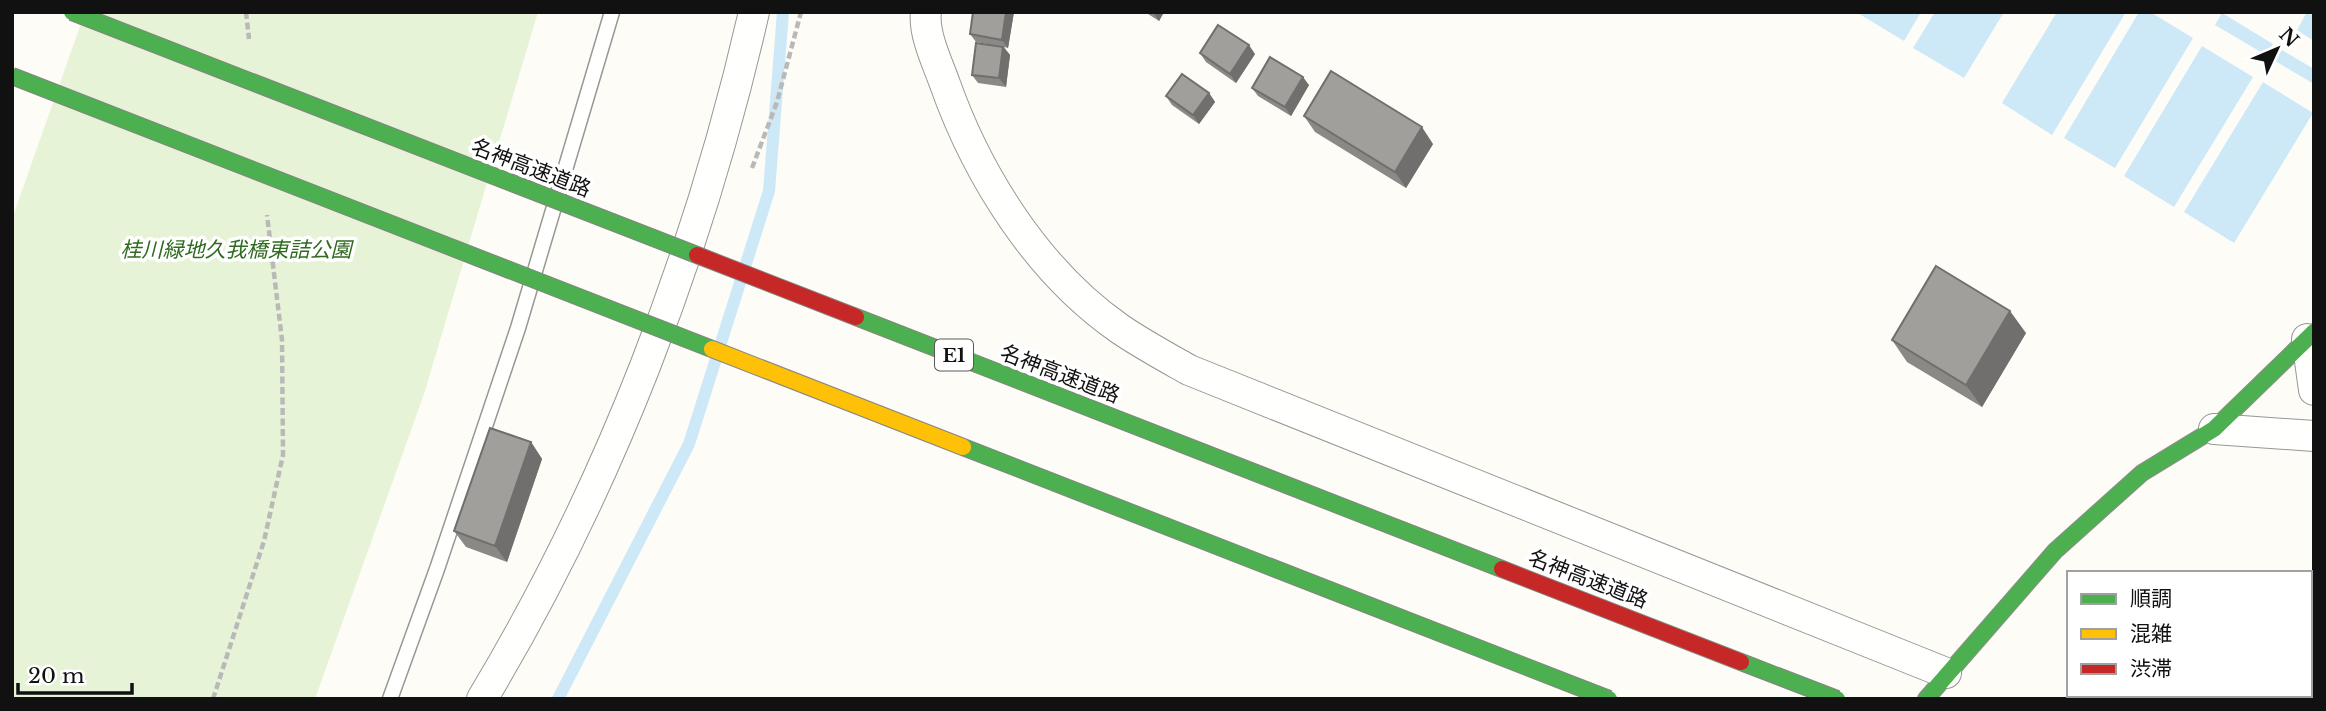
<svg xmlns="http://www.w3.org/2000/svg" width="2326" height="711" font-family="'Libre Baskerville','Noto Sans JP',serif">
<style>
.green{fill:#e7f3d7}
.water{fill:#cde8f7}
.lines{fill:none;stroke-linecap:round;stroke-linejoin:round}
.stream{stroke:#cde8f7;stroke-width:12}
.lane-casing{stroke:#979795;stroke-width:17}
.street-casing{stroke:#979795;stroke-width:32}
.fast-casing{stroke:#8e8d8b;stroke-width:18}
.path{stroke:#b9b9b8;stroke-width:4.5;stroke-dasharray:7 3.5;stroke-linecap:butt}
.lane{stroke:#fffffe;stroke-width:14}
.street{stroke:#fffffe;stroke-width:30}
.fast{stroke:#4caf50;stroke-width:16}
.fast-bridge-casing{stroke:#858482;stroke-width:18;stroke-linecap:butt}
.slow-bridge-casing{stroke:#858482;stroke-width:18;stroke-linecap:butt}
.jam-bridge-casing{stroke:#858482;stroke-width:18;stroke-linecap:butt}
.fast-bridge{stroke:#4caf50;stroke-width:16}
.slow-bridge{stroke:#ffc107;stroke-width:16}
.jam-bridge{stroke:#c62828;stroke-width:16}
.wall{fill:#8a8986}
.shaded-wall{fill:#716f6d}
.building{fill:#a19f9c;stroke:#716f6d;stroke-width:2}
.labels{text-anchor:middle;stroke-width:7;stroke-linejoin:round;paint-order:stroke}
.shield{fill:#fff;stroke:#585858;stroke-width:2}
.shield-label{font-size:19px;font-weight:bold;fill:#111}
.street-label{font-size:21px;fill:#111;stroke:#fff}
.park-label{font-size:21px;font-style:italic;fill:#2f6b1f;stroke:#fff}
</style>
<rect width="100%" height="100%" fill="#fdfcf7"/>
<!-- green -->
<path class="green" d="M85,12h453l-114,382 -109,305h-303v-480z"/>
<!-- water -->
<path class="water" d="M1856,12h65l-17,29z
M1935,12h69l-40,66 -51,-30z
M2057,12h69l-74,123 -50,-32z
M2139,12h11l43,26 -78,130 -51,-30z
M2307,12h7v29l-17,-11z
M2222,13l51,31 -7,11 -51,-30z
M2202,46l51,31 -79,130 -50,-31z
M2282,50l32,19v15l-39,-23z
M2263,82l50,31 -79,130 -50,-31z"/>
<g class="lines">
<!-- stream -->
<path class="stream" d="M558,699l131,-255 80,-253 14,-179"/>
<!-- lane casing -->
<g class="lane-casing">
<path id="lane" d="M390,699l47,-130 81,-241 94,-316"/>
</g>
<!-- street casing -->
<g class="street-casing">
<path id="street" d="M926,12c-3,22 12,52 19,72 33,93 93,188 175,245 22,15 46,28 69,41l757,303
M2307,339l7,51
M2214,429l100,7
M482,699c127,-211 217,-447 272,-687"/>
</g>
<!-- fast casing -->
<g class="fast-casing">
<path id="fast" d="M1926,699l129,-148 87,-78 72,-44 100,-97"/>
</g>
<!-- path -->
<path class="path" d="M246,12l3,27
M752,168l25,-66 24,-90
M213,699l51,-158 19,-86 -1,-115 -15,-125"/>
<!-- lane -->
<use href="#lane" class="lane"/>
<!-- street -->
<use href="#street" class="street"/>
<!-- fast -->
<use href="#fast" class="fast"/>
<!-- fast-bridge casing -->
<g class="fast-bridge-casing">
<path id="fast-bridge" d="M72,12l625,243
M12,76l700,273
M856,317l646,252
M963,447l646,252
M1741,662l96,37"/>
</g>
<!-- slow-bridge casing -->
<g class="slow-bridge-casing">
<path id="slow-bridge" d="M712,349l251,98"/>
</g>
<!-- jam-bridge casing -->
<g class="jam-bridge-casing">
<path id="jam-bridge" d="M697,255l159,62
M1502,569l239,93"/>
</g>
<!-- fast-bridge -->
<use href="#fast-bridge" class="fast-bridge"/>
<!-- slow-bridge -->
<use href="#slow-bridge" class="slow-bridge"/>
<!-- jam-bridge -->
<use href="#jam-bridge" class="jam-bridge"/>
</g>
<!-- wall -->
<path class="wall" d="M973,12h41l-6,36 -4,-1 6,8 -4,32 -28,-4 -6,-8 15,-31 -11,-2 -6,-8z
M1145,12h19l-5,9z
M1200,53l55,1 -19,29 -30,-21z
M1309,85l-18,31 -33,-20 -6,-8z
M1209,93l6,9 -16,22 -27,-19 -6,-9z
M1304,116l129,28 -27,44 -91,-56z
M2026,333l-44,74 -75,-45 -15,-22z
M531,442l11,17 -35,103 -41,-15 -12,-16z"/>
<!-- shaded-wall -->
<path class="shaded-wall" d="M1006,12h8l-6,36 -6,-8z
M1153,12h11l-5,9z
M1249,45l6,9 -19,29 -6,-9z
M1003,47l7,8 -4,32 -7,-9z
M1303,77l6,8 -18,31 -6,-9z
M1209,93l6,9 -16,22 -6,-9z
M1422,127l11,17 -27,44 -11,-16z
M2010,311l16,22 -44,74 -16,-22z
M531,442l11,17 -35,103 -12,-16z"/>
<!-- building -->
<path class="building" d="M973,12h33l-4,28 -32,-6z
M1218,25l31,20 -19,29 -30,-21z
M976,43l27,4 -4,31 -27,-3z
M1270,57l33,20 -18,30 -33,-19z
M1331,71l91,56 -27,45 -91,-56z
M1182,74l27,19 -16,22 -27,-19z
M1936,266l74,45 -44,74 -74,-45z
M490,428l41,14 -36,104 -41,-15z"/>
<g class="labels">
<!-- shield labels -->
<rect class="shield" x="935" y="339.5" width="38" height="31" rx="5"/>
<g class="shield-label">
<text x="954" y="362">E1</text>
</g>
<!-- street labels -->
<g class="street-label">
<text transform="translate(531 168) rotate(21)" y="7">名神高速道路</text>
<text transform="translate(1060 374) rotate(21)" y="7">名神高速道路</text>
<text transform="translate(1588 579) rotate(21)" y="7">名神高速道路</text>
</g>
<!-- park labels -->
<g class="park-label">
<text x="236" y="257">桂川緑地久我橋東詰公園</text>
</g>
</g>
<!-- border -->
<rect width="2326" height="711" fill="none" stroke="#111111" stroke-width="28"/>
<!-- legend -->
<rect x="2067" y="571" width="245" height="126" fill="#ffffff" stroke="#a0a0a0" stroke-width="2"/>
<rect x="2081" y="594" width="35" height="10" fill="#4caf50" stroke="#a0a0a0" stroke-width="2"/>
<text x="2130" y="606" font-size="21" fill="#111111">順調</text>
<rect x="2081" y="629" width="35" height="10" fill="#ffc107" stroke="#a0a0a0" stroke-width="2"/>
<text x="2130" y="641" font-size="21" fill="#111111">混雑</text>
<rect x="2081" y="664" width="35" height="10" fill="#c62828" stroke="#a0a0a0" stroke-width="2"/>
<text x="2130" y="676" font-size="21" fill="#111111">渋滞</text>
<!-- north arrow -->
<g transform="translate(2277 49) rotate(46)" stroke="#ffffff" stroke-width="5" paint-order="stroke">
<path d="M0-5L12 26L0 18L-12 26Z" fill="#111111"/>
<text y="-10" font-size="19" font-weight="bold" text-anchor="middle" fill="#111111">N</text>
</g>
<!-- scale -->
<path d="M18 683v10h114v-10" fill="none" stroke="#111111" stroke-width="3.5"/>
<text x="28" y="683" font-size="21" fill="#111111" stroke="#ffffff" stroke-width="5" paint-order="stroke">20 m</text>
</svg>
